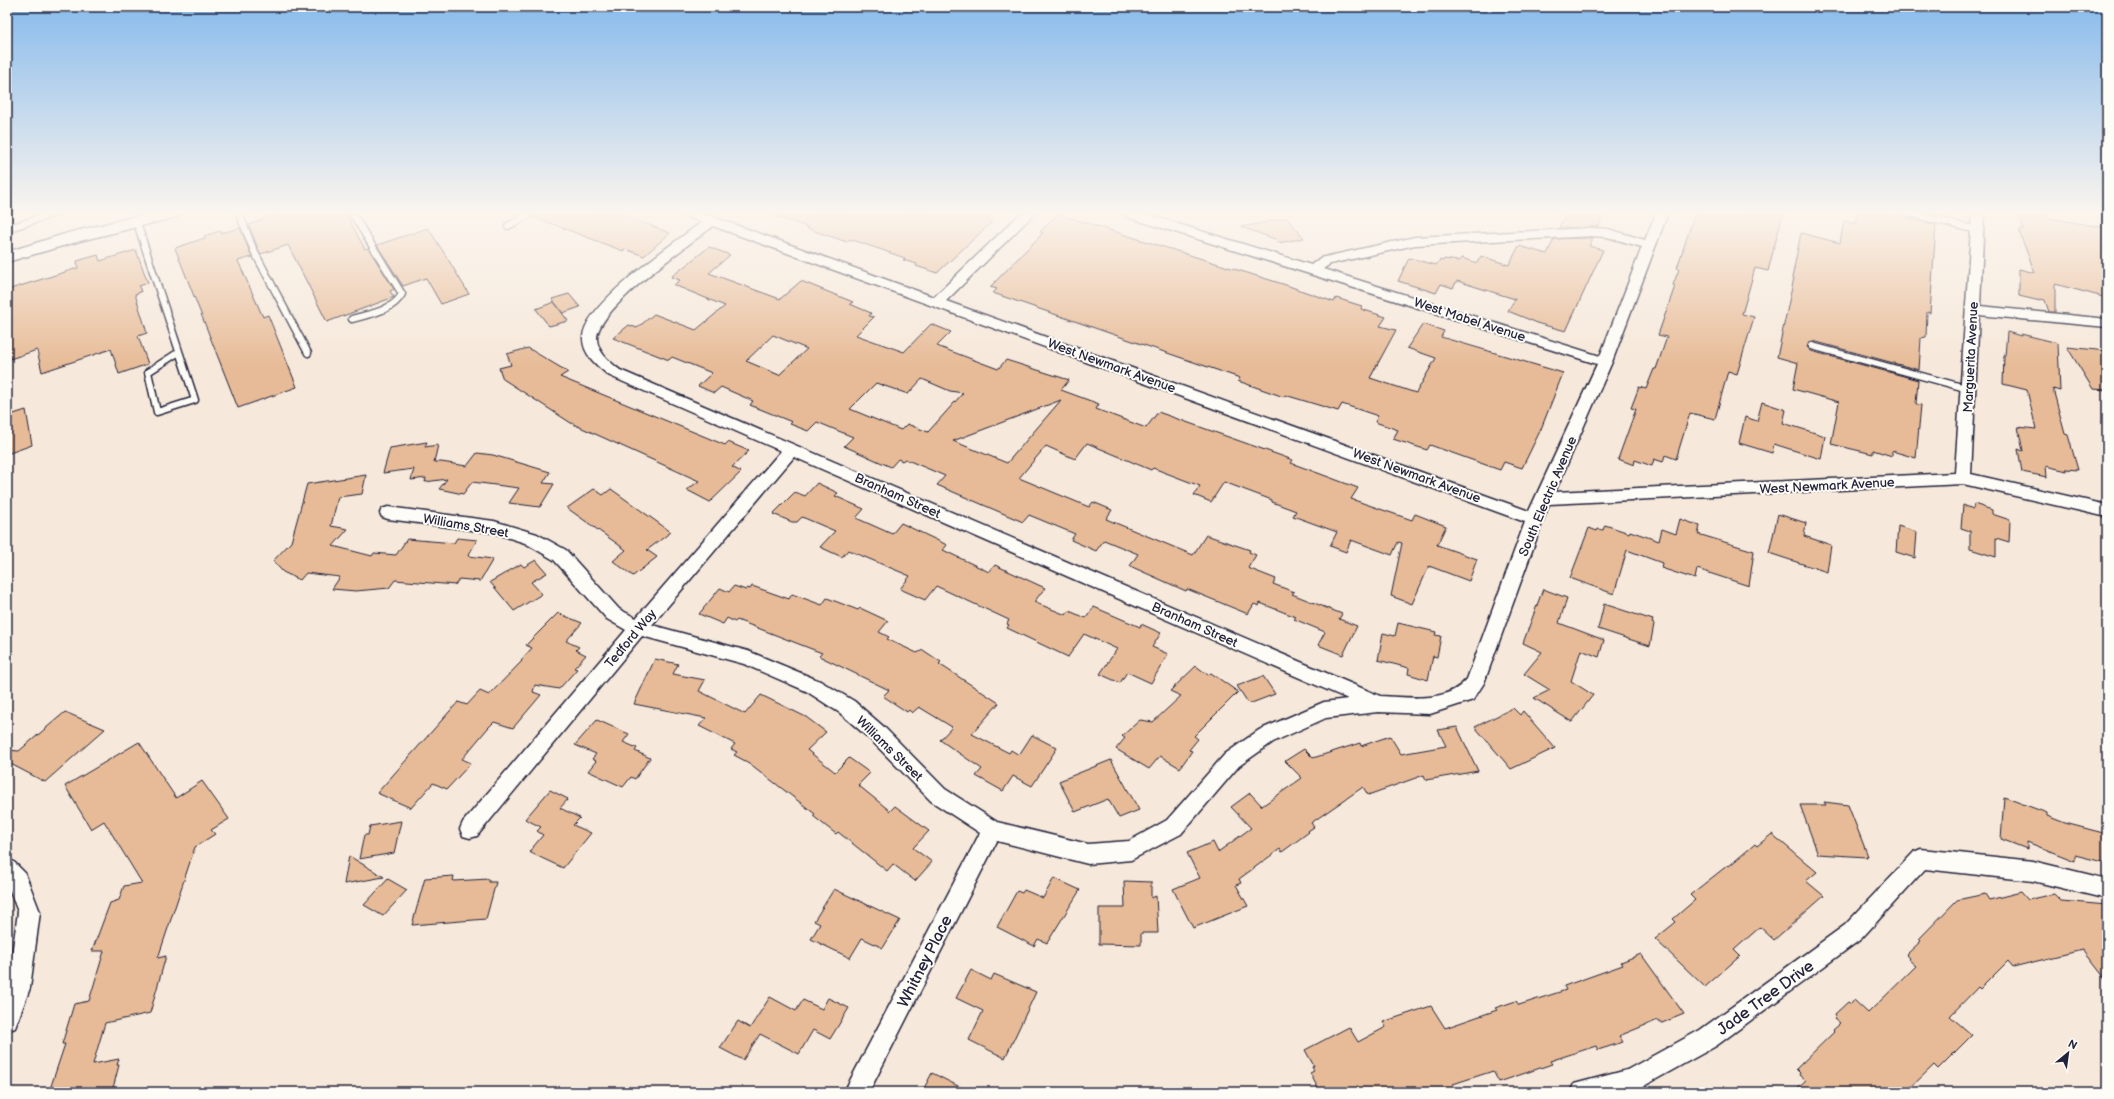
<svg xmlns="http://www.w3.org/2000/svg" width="2114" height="1099" font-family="'Balsamiq Sans',sans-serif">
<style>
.building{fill:#e7bb97;stroke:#22223b;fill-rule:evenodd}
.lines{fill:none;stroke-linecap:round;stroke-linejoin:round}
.lane-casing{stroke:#22223b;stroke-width:9}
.street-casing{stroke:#22223b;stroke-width:3}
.secondary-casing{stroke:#22223b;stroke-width:3}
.lane{stroke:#fdfcf7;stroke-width:6}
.street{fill:#fdfcf7;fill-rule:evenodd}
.secondary{fill:#fdfcf7;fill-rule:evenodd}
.labels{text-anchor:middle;stroke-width:4;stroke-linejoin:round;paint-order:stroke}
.street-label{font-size:13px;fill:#22223b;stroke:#fdfcf7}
.near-street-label{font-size:16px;fill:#22223b;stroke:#fdfcf7}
</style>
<rect width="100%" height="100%" fill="#f6e8da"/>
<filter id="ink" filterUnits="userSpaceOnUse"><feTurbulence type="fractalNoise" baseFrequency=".025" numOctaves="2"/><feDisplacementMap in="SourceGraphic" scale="8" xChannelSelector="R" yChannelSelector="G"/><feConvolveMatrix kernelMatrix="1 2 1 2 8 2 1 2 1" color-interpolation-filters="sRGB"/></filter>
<g filter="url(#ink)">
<!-- building -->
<path class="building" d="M280,213h65l20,36 3,-1 26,41 -4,2 4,6 -67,25 -39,-77 -27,9 -3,-5 -9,-24z
M537,213h81l52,20 -26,23 -19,-7 -2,2 -89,-34z
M775,213h218l-6,6 5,3 -55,51 -21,-7 1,-2 -14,-4 2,-2 -55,-19 -3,3 -41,-14 1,-1 -32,-11z
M1566,213h38l-6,14 -39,1z
M1695,213h88l-15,58 -13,-3 -13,46 12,3 -17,57 -9,-3 -13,48 -25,-6 -14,46 -11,-4 -2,7 -9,-3 -2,7 -17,-6 -1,5 -16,-6 18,-50 -5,-1 8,-21 7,2 8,-20h2l11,-32 -9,-2 17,-49 -2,-1 6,-16 -2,-1z
M1857,213h47l4,5 28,7 -6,88 -3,-1 -1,25 -5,1 -2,32 -106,-29 -4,1 -2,5 4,4 107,29 -2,24 5,1 -5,53 -24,-7v5l-19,-6v4l-42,-10 8,-42 -46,-13 5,-26 -21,-6 17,-79h-2l9,-45 39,10 4,-22 12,3z
M2018,213h28l2,5 59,10v70l-52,-14v28h-6l-4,-12 -5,-1v2l-21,-5v-27l16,4 -15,-39v-5h4z
M1058,214l228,71 48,17 2,-4 26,8 -1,3 25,8 -6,9 16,4 -26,48 46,15 20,-35 -29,-10 16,-24 21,7 -3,6 122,36 -22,56 -19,39 -18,-6 -4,8 -70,-25 -3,5 -34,-11 5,-9 -23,-8 3,-6 -36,-12 -4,7 -53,-16 -1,2 -46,-16 2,-3 -247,-85 4,-4 -7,-2 53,-54 -3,-1z
M1287,218l17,20 -25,5 -4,-4 -34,-12z
M240,228l12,29 -14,4 25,56 5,-2 29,72 -59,21 -63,-160 30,-10 -1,-2 16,-5 1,2z
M428,228l18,28 23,38 -28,10 -15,-26 -23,8 -26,-41z
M1591,238h2l-4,8 14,4 -37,81 -26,-7 -32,-13 7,-12 -58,-18 -4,7 -12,-4 -5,9 -38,-12 11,-23 27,7 4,-5 3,1 1,-2 14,2 4,-3 15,5 4,-7 28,9 10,-19 28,8 7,-15z
M709,247l21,8 -21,18 71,26 21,-18 52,21 -3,2 21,9 -2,3 5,1 -18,18 48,17 27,-28 20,8 -14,14 61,23 8,-9 63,20 -8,10 38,14 -3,5 50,19 12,-16 135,48 -2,3 67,25 -7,11 61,21 3,-6 31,12 -9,19 40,14 -8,22 -40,-15 -17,38 -21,-8 11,-53 -4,-1 -6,13 -41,-15 -5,12 -16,-6 7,-14 -44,-16 3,-5 -24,-9v-2l-48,-18 -13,20 -17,-7 6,-9 -47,-18 -2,2 -64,-27 -12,16 -29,-13 -27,32 70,29 4,-5 19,8 -6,9 87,36 13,-20 44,15 -1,2 7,3 -8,13 28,11 -3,5 21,8 -2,2 50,20 -3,5 18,7 -14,29 -25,-10 7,-13 -31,-13 2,-2 -36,-14 -1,3 -5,-2 -6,10 -61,-25 -1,2 -56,-25 8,-12 -34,-14 -8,11 -25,-11 4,-6 -46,-19 -6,7 -86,-37 8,-9 -40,-17 -3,2 -4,-2 -7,8 -47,-21 9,-9 -36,-15 -9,9 -18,-7 2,-2 -42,-17 3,-4 -32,-14 -7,6 -16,-7 14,-13 -40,-16 -3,3 -56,-22 16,-13 8,3 17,-14 42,16 29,-24 -51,-21 6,-5 -9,-3zM773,335l34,14 -28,26 -33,-14zM922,379l28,12 13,2 -35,39 -21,-8 -6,6 -51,-21 26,-26 32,11zM1061,400l-54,63 -54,-22z
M136,250l12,33 -9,3 2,6 -6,2 12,39 -9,3 10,28 -29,10 -8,-25 -69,23 -5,-22 -30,10v-70l71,-22 -1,-7 21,-6 2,6z
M569,294l11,13 -17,6 -11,-14z
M554,302l14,19 -19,5 -13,-17z
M2007,332l14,4v-2l37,9 2,48 -7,-2 12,45 3,1 10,35 -12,-1 1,2 -21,-5 1,11 -25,-5 -4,-23 5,2 -5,-24 18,2 -9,-39 -24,-6 1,-28h1z
M2067,347l40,4v39l-14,-1z
M528,348l40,24 -8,5 165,68 3,-3 21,9 -17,16 9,5 -31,30 -23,-12 12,-9 -128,-58 -68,-44 -4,-11 12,-3 -4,-11z
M1762,402l24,8 -3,13 42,13 -4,23 -47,-15 -2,9 -33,-10 6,-26 12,4z
M26,410l6,35 -25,9v-38z
M427,442l-2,5 13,-2 -4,17h7l26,4 10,-13 16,2 57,17 -7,11 11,1 -14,23 -31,-4 10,-15 -47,-6 -9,12 -24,-5 8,-10 -22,3 1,-4 -15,2 3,-11 -31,4 7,-25z
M366,475l-4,19 -24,3 -7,29 17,3 -15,17 39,10 2,-3 22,2 11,-16 47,4 3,-5 20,2 -9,16 25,3 -13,22 -21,-2 -4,6 -60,-5 -6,8 -33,3 -24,-2 8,-12 -34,-4 -6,7 -17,-8 -10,-11 18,-19 16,-58z
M817,483l21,10 -3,3 29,13 -8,9 36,16 9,-11 46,22 -4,5 46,22 6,-7 50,23 -11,14 32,13 3,-4 17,7 8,-11 46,20 1,-3 20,9 -9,14 16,7 -17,29 -24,-11 -7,11 -20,-9 17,-25 -33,-15 -16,23 -61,-29 2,-3 -2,-1 2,-4 -73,-34 -11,14 -25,-11 10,-13 -62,-26 -6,7 -22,-10 15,-16 -33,-14 -5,5h-5l-19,-8 22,-22 10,4z
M594,489l9,6 8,-6 60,43 -24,18 10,7 -24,19 -20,-15 13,-11 -59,-42z
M1974,504l18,6v4l18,6 -1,22 -13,-4v19l-26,-8v-18l-9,-3 2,-23 10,4z
M1778,514l28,9 -2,13 27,9 -4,27 -58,-19z
M1680,519l20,7 -2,8 56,17 -5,35 -52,-17 -2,10 -34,-11 1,-5 -35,-13 -13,44 -44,-16 19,-50 8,3 1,-2 5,1 2,-5 24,8 1,-2 29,10 3,-12 14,5z
M1898,526l19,6 -2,26 -19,-6z
M536,560l11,13 -16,9 11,12 -28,17 -24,-29 31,-18 3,3z
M734,586l12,4 1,-2 3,1 2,-3 37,13 3,-5 30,11 5,-7 31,12 2,-2 28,13 -9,11 10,5 -2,2 30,14 6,-3 18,12 -2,2 60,39 -27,31 37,19 2,-3 8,5 13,-20 25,13 -25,38 -19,-10 -10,15 -27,-15 6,-7 -42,-29 12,-13 -33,-20 -7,6 -3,-3 -2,2 -24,-16 6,-6 -70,-34 3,-3 -85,-33 -2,2 -8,-4 -4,6 -24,-10 21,-26 9,4z
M1543,589l24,9 -8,25 45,17 -5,17 -18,-7 -10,31 22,14 -21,27 -38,-24 16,-8 -26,-16 18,-22 -19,-9z
M1604,604l49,16 -1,3 2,1 -4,22 -52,-17z
M558,613l24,10 -16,18 13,6 -3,3 10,5 -12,13 3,1 -18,20 -24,-4 -2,7 8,3 -28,33 -19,-6 -6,6 -26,31 9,4 -24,26 -14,-6 -22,25 -34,-15 81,-91 9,3 13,-14 9,4 33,-34 -1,-1 11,-12 -6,-3z
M1398,623l38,9 -1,3 6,1 -4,21 -4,-1 -5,24 -20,-6 1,-6 -31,-8 5,-27 12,3z
M655,659l23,5 -5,10 32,6 -6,11 46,23 16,-19 45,22 20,15 -19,18 28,22 14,-14 21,15 -12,12 32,26 5,-5 34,25 -16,17 19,14 -17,19 -22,-17 -6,7 -49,-39 -2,2 -23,-18 2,-2 -66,-51 -15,-8 3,-3 -6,-3 4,-5 -36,-18 7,-8 -72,-14z
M1196,666l12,9 3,-2 27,19 -44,44 4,3 -9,11 3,1 -12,17 -20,-12 -11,13 -33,-20 9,-11 -3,-2 18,-16 13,2 28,-26 -11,-5z
M1263,676l12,18 -26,10 -12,-18z
M1513,708l7,7 3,-4 32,37 -44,21 -36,-42z
M65,712l40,17 -60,53 -38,-20v-12l12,1z
M597,720l32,14 -6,8 14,6 -2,3 15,7 -15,21 -4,-2 -8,10 -35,-16 8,-10 -4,-2 4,-5 -21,-9z
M1457,727l21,44 -52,9 -2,-5 -56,20 -5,-8 -52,36 3,4 -6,4 1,1 -27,20 -2,-3 -41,30 2,4 -5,2 12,21 -55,22 -20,-39 27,-11 -13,-25 26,-11 5,10 33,-24 -20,-21 19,-14 12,13 40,-28 -17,-17 19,-12 9,9 47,-15 1,3 29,-10 11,18 45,-8 -8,-16z
M139,742l37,56 26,-17 27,38 -18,11 4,4 -20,13 -37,111 8,-2 -16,57 -45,10 -12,41 26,-5 -2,6h2l-7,27h-63l16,-48h-3l12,-40 15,-3 15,-50h-12l18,-48 9,-3 5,-14 18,-3 -38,-62 -13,8 -26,-43z
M1111,760l28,50 -20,8 -11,-19 -33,13 -16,-31z
M550,790l18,9 -8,9 20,10 -7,7 18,8 -28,35 -34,-16 14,-17 -6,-4 4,-4 -16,-8z
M2004,797l43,16v3l18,7 42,11v29l-32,-8v6l-48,-19v7l-26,-10z
M1824,802l24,3 20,51h-2l1,1 -49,-3 -18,-49h26z
M401,821l-7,32 -35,6 5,-24h4l2,-9z
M1772,834l45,38 -11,9 18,15 -50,44 -14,-13 -26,23 6,6 -35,31 -50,-48 21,-17 -3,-3 22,-19 -5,-5 38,-30 1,1 26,-22 2,2z
M349,856l35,21 -40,7z
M454,876l-1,5 36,-2v3h7l-10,37 -74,6 13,-47z
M1054,878l26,12 -33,53 -9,-4 -4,7 -37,-19 20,-36 5,2 2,-3 19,8z
M388,879l19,11 -24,26 -19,-11z
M1124,881l27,1v16l5,-2 2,37h-17v12l-42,-1v-36h26z
M834,889l66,31 -17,28 -21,-10 -12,20 -39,-19 9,-15 -6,-3z
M2021,892l7,8 26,-6 7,7 46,4v77l-25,-32 -69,17 -5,-6 -28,28 -2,-2 -28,29 22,19 -34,34 -4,-4 -28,27h-112l12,-11 -7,-6 1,-2 -4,-4 38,-37 -2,-2 8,-7 -6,-5 2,-2 -1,-2 13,-12 3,2 3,-4 14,13 48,-47 -8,-7 1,-1 -3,-3 15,-14 -2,-2 38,-39 28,-6 4,6z
M1641,954l43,60 -22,9 -4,-3 -39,16 4,6 -25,8 -2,-4 -46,15 2,3 -53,18 -6,-11 -40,13 4,8h-137l-10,-19 4,-2 -2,-4 2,-1 -9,-16 44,-23 9,15 28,-15 -3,-5 48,-16 14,22 52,-18 -2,-2 21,-7 3,4 47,-15 -2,-4 59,-21 -2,-3z
M971,970l20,10 3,-6 42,18 -31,66 -36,-18 14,-29 -27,-13z
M770,997l26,14 7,-11 19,9 6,-11 21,10 -19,31 -17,-9 -14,24 -39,-20 -17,26 -23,-12 18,-27 12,7z
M932,1073l38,19h-48z"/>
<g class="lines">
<!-- lane casing -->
<g class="lane-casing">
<path id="lane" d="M239,213l15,38 54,102
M352,213l50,81c-9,17 -33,20 -50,25
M1909,213l68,17
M137,223l58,177 -38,12 -9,-40 31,-20
M508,226l24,-13
M7,229l48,-16
M1812,346l157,43"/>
</g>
<!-- street casing -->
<g class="street-casing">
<path id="street" d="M684,213h19l231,84 87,-84h14l-89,88 583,210 68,-147 -473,-148 -1,-3h20l168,52 9,-7 95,-21 176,-9 17,1 37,11 11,-27h12l-56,149 -57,130 400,-19 17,-260h12l-4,93 127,13v8l-128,-12 -8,159 136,31v12l-144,-33 -414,20 -65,179 -11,17 -43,14 -52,-2 -52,6 -53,24 -34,24 -58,68 -50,26 -43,4 -91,-23 -128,251h-25l136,-259 -49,-32 -61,-62 -30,-26 -34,-22 -62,-27 -102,-28 -165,200 -7,2 -7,-2 -3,-7 3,-7 163,-192 -19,-11 -53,-59 -29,-17 -31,-10 -106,-14 -6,-2 -2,-4 2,-4 6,-2 106,14 43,13 29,16 53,59 17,9 145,-167 -171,-75c-12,-9 -28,-22 -27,-39 1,-33 92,-95 119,-115l-17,-6zM713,226l812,296 -58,157c-21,25 -58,18 -87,17l-760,-326c-10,-8 -22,-17 -23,-31 -1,-30 92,-94 116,-113zM1591,236l16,1 35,10 -42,109 -277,-87 7,-5 85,-19zM794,457l554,242 -24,3 -65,28 -34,24 -58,66 -38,21 -41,3 -91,-22 -52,-33 -61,-62 -30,-26 -34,-20 -72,-30 -96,-26z
M1921,849l112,12 74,18v20l-74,-18 -108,-12 -64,70 -145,107 -83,46h-63l4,-8 53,-14 73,-40 145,-105 69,-73z
M7,859l7,3 11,11 15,39 -10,76 -15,40 -8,3v-41l11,-78 -11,-29z"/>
</g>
<!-- secondary casing -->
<g class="secondary-casing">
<path id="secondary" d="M150,213h29l-2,4 -97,24 -73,21v-10l61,-19z"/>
</g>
<!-- lane -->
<use href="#lane" class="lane"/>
<!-- street -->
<use href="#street" class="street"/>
<!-- secondary -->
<use href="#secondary" class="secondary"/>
</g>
</g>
<!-- sky -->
<linearGradient id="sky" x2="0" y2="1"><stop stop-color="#88bbec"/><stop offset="0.58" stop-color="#fbf5ee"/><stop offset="1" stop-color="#fbf5ee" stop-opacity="0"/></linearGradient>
<rect width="2114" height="367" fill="url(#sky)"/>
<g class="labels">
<!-- street labels -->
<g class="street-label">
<text transform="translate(1470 319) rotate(18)" y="5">West Mabel Avenue</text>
<text transform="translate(1970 357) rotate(-87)" y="5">Marguerita Avenue</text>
<text transform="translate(1112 365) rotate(20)" y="5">West Newmark Avenue</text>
<text transform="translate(1417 475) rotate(20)" y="5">West Newmark Avenue</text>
<text transform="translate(1827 485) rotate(-3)" y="5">West Newmark Avenue</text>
<text transform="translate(898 495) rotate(24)" y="5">Branham Street</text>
<text transform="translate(1547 496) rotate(-67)" y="5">South Electric Avenue</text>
<text transform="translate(466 525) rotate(10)" y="5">Williams Street</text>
<text transform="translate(1195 624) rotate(24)" y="5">Branham Street</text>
<text transform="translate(630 638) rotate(-50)" y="5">Tedford Way</text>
<text transform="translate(890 748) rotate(44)" y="5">Williams Street</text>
</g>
<!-- near-street labels -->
<g class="near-street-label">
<text transform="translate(924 961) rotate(-63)" y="6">Whitney Place</text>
<text transform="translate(1765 997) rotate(-36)" y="6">Jade Tree Drive</text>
</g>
</g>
<!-- margin -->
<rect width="2114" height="1099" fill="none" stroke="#fdfcf7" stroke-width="24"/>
<rect x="12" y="12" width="2090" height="1075" fill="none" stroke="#22223b" stroke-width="1.5" filter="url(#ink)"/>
<!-- north arrow -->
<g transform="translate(2068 1053) rotate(29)" stroke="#fdfcf7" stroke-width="3" paint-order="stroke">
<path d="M0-3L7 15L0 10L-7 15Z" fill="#22223b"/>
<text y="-6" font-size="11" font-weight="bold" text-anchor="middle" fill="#22223b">N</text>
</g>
</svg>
